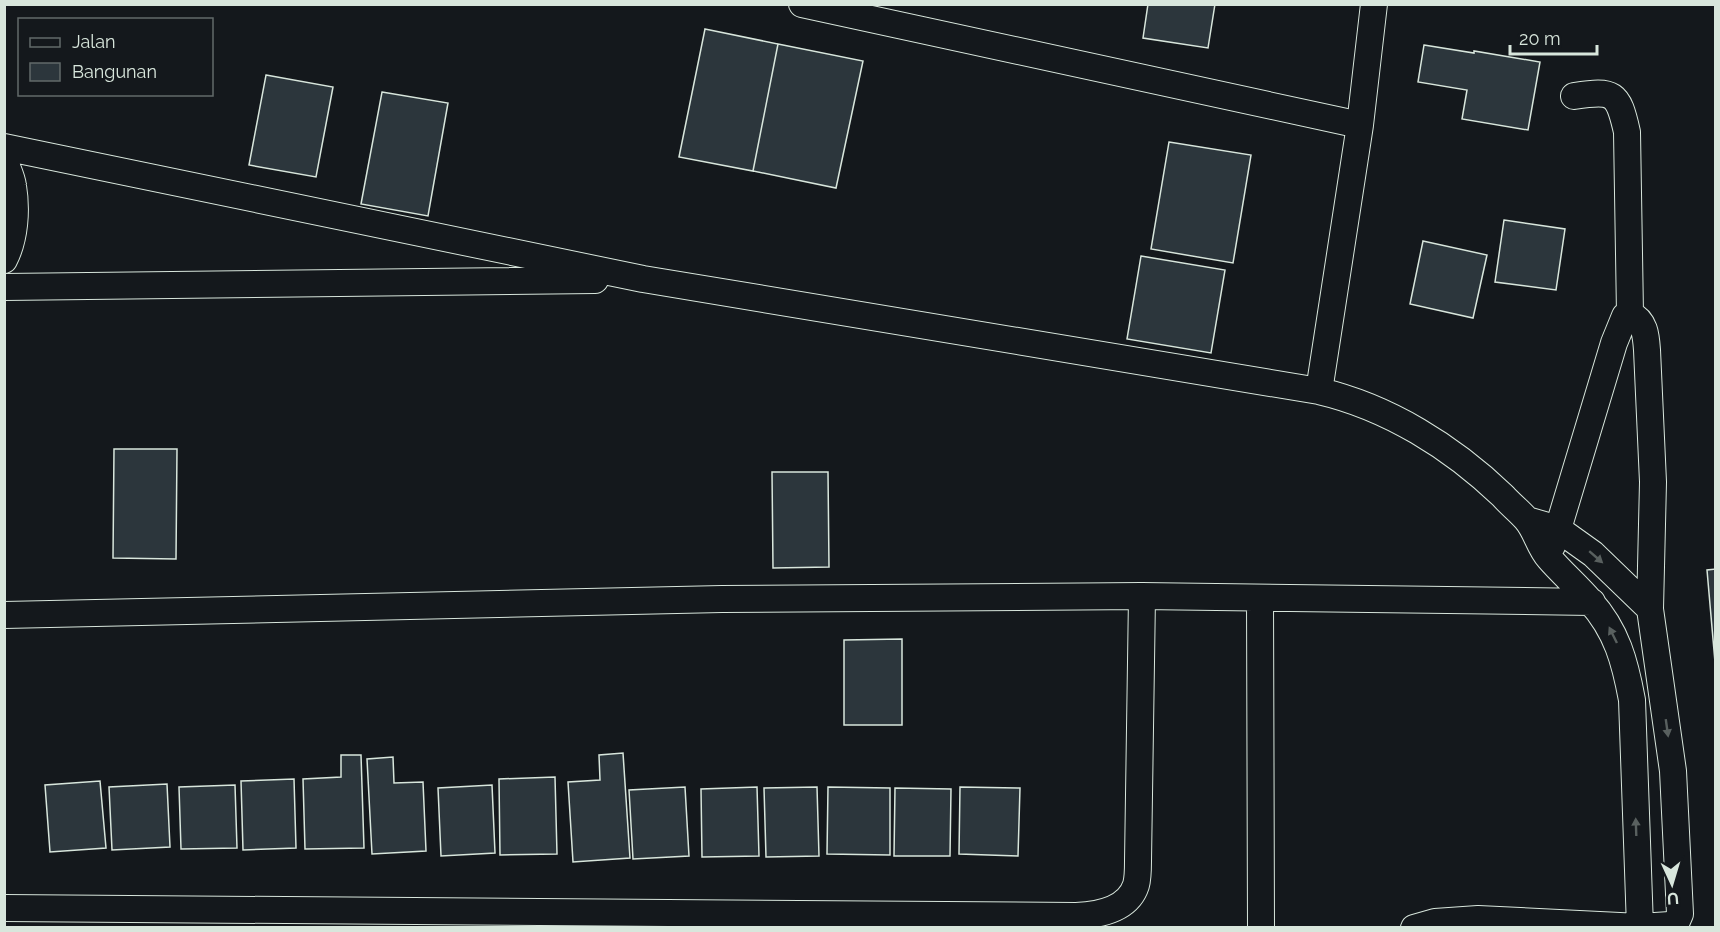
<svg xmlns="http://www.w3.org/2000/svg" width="1720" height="932" font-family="Raleway,sans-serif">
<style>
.building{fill:#2c363c;stroke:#d8e6dc;stroke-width:1.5}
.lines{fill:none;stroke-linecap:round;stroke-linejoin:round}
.minor-casing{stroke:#d8e6dc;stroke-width:28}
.minor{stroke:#14181c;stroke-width:26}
.oneway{fill:#59605f}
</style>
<rect width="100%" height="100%" fill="#14181c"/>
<!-- building -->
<path class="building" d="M1148,4h67l-7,44 -65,-10z
M705,29l73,15 -25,127 -74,-14z
M778,44l85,17 -27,127 -83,-17z
M1424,45l50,8v-2l66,11 -12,68 -66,-11 5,-29 -49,-8z
M266,75l67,12 -17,90 -67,-12z
M382,92l66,11 -20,113 -67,-12z
M1169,142l82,13 -18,108 -82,-14z
M1504,220l61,9 -9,61 -61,-8z
M1423,241l64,14 -14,63 -63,-14z
M1141,256l84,14 -14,83 -84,-14z
M114,449h63l-1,110 -63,-1z
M772,472h56l1,95 -56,1z
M1716,569v93h-1l-8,-92z
M902,639v86h-58v-85z
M623,753l7,105 -57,4 -5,-80 32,-2 -1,-25z
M341,755h20l3,93 -59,1 -2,-70 38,-2z
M393,757l1,26 29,-1 3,69 -54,3 -5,-95z
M555,777l2,77 -57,1 -1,-76z
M294,779l2,69 -53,2 -2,-69z
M100,781l6,67 -56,4 -5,-67z
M167,784l3,63 -58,3 -3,-63z
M235,785l2,63 -56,1 -2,-62z
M492,785l3,68 -54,3 -3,-68z
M685,787l4,69 -56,3 -4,-69z
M757,787l2,69 -57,1 -1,-68z
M817,787l2,69 -53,1 -2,-69z
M828,787l62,1v67l-63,-1z
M960,787l60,1 -2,68 -59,-2z
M895,788l56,1 -1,67h-56z"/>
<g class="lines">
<!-- minor casing -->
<g class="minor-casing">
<path id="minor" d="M802,4l558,121
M1374,4l-14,121 -41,266c69,16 133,56 184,105 7,8 16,15 23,23 10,11 13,28 23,39 13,15 28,28 41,43 27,30 35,61 42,99l8,227
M1574,96c40,-6 44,-4 53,36l3,182
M4,147l639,132 676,112
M4,159c3,9 8,18 9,27 4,24 2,53 -9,74
M4,287l591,-7
M1552,546l6,-17 56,-186 11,-27 5,-2c15,7 16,21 17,36l6,132 -3,127
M1260,598l1,330
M4,615l718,-16 420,-3 450,6
M4,908l1072,8c22,-1 52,-6 60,-31 2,-7 2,-16 2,-24l4,-265
M1414,928l21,-6 43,-3 162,8 30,-2 7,-4 3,-7 -7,-143 -23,-162 -57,-55 -35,-25 -31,-9"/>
</g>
<!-- minor -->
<use href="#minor" class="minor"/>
</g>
<!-- one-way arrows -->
<defs><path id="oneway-solid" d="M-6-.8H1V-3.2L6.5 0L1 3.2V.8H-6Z" transform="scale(1.5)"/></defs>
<g class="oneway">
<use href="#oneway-solid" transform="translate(1596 557) rotate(41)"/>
<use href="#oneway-solid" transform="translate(1613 635) rotate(-116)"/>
<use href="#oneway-solid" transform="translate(1667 728) rotate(82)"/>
<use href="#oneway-solid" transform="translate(1636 827) rotate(-92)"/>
</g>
<!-- border -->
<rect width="1720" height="932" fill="none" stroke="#d8e6dc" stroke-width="12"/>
<!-- legend -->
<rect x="18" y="18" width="195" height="78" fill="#14181c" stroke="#626a69" stroke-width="1.5"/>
<rect x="30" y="38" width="30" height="9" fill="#14181c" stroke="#626a69" stroke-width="1.5"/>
<text x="72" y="48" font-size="18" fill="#d8e6dc">Jalan</text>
<rect x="30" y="63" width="30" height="18" fill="#2c363c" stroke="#626a69" stroke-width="1.5"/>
<text x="72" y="78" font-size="18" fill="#d8e6dc">Bangunan</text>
<!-- north arrow -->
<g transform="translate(1672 884) rotate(176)" stroke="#14181c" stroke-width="4.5" paint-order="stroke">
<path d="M0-4.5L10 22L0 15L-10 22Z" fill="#d8e6dc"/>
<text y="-9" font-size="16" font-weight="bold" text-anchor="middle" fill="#d8e6dc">U</text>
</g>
<!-- scale -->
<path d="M1510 45v9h87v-9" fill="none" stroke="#d8e6dc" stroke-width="3"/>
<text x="1519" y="45" font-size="18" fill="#d8e6dc" stroke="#14181c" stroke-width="4.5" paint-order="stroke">20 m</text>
</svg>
